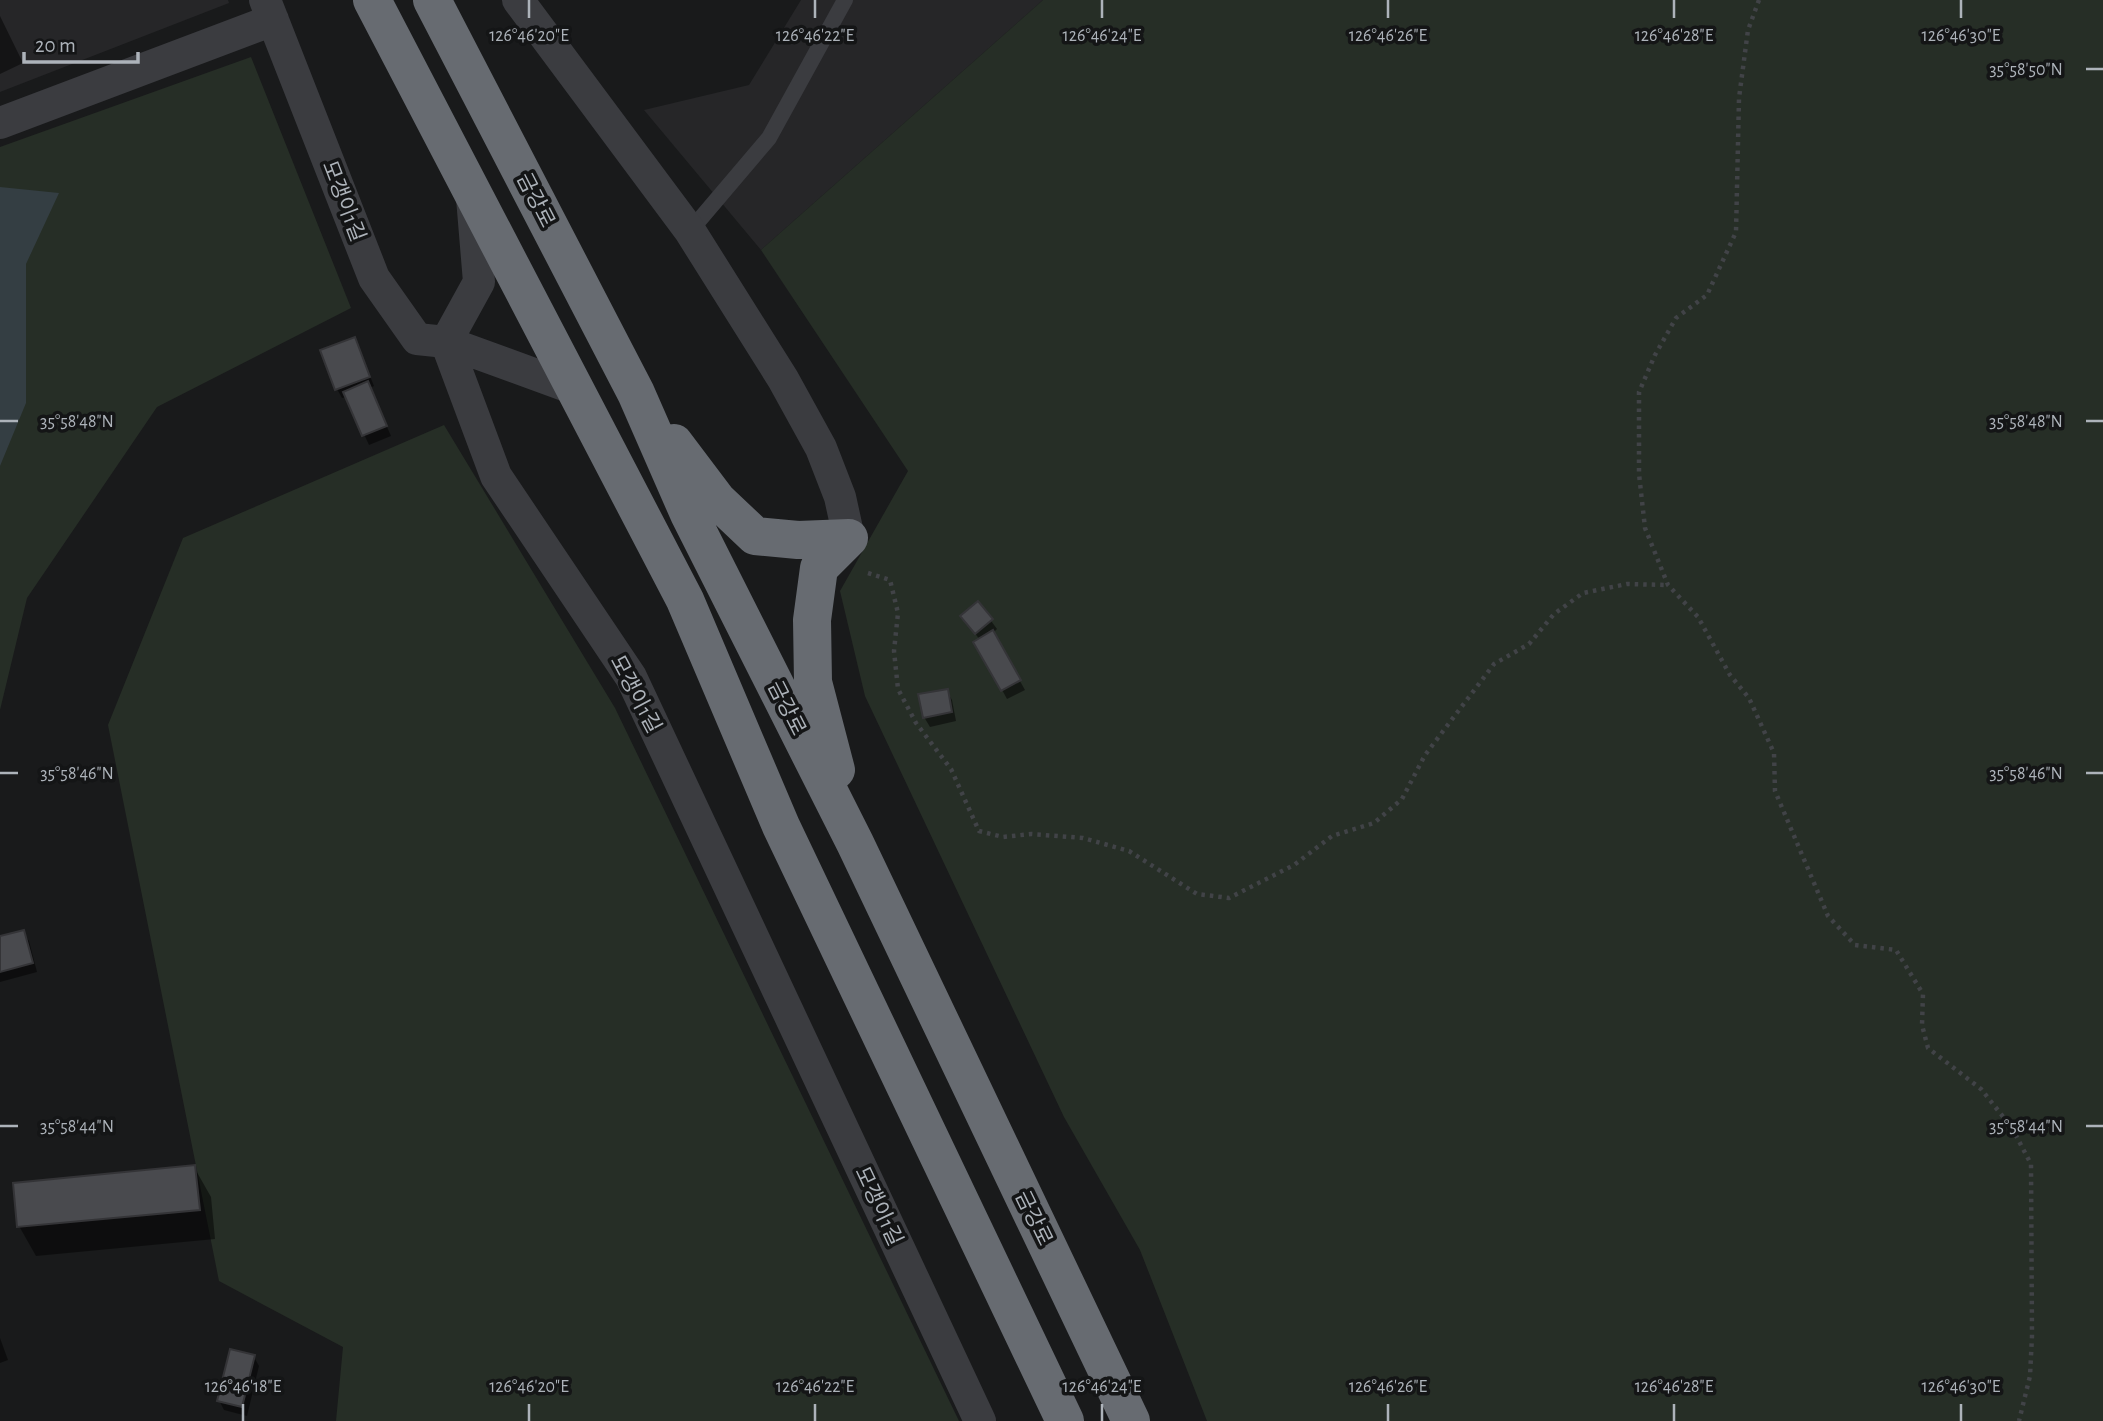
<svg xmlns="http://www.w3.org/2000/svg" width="2103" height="1421" font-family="'Alegreya Sans','Noto Sans KR',sans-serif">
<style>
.built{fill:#262628}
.green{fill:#262e26}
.water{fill:#343e43}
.shadow{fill:#0007}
.building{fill:#494a4e;stroke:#343437;stroke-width:2}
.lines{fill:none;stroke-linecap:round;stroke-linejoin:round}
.path{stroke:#414347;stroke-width:4.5;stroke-dasharray:3.5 5;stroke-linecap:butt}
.lane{stroke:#3b3c40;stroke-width:16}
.street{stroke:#3b3c40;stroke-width:32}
.highway{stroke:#676b71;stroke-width:38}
.ticks{fill:none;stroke:#adb3ba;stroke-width:2.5}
.labels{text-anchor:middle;stroke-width:7;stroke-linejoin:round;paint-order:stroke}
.street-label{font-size:21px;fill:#adb3ba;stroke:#141516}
.ticks-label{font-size:18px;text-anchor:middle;fill:#adb3ba;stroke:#141516;stroke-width:7;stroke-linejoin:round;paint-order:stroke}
</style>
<rect width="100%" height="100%" fill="#191a1b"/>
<!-- built -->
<path class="built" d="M0,0h228l1,3 -229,89z
M801,0h242l-282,250 -117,-140 105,-25z"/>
<!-- green -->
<path class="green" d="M1043,0h1060v1421h-896l-67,-171 -76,-133 -199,-421 -25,-105 68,-120 -147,-221z
M251,57l100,251 -194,99 -130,191 -27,112v-563z
M444,425l171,283 344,713h-623l7,-74 -124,-66 -111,-556 75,-187z"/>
<!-- water -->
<path class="water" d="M0,187l59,6 -33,71v139l-26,63z"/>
<!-- shadow -->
<path class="shadow" d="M0,16l23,47 -23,11z
M355,339l19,47 -4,2 21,48 -22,9 -22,-48 -5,1 -5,-9z
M978,603l19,26 -4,4 32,57 -18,9 -31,-57 4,-2 -18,-24z
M947,691l5,9 4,21 -26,6 -6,-10z
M23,932l6,9 8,31 -37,10v-44z
M194,1167l17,30 4,42 -179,17 -17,-30z
M0,1338l8,22 -8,3z
M254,1357l5,9 -12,50 -23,-6 -5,-10z"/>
<!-- building -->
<path class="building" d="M355,337l15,40 -35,13 -15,-40z
M368,381l19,45 -25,10 -19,-44z
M978,601l15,18 -18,15 -15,-18z
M993,630l28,50 -20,11 -28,-49z
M948,689l4,23 -29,6 -5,-24z
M24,930l9,33 -33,9v-36z
M195,1165l5,45 -183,17 -4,-44z
M230,1349l25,6 -13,52 -25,-6z"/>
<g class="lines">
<!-- path -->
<path class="path" d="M1759,0l-11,30 -9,68 -3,134 -29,63 -31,23 -21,37 -16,37v82l6,54 23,57 30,32 32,58 19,23 25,55 1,38 53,125 27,29 41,5 27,44 -1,31 6,23 53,41 31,39 19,36 1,172 -2,40 -11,45
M868,573l22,7 8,33 -4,38 4,38 18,34 35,46 28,62 24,6 28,-3 52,4 46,13 68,43 32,4 65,-33 38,-29 42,-13 28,-24 23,-44 69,-91 35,-20 25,-30 29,-21 44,-9 41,1"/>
<!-- lane -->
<path class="lane" d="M690,231l79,-93 76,-138"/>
<!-- street -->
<path class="street" d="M265,0l109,278 43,61 29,3 129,47
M518,0l172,231 93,148 38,69 19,49 9,41
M0,123l273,-103
M446,342l50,134 135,201 349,744
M446,342l33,-60 -7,-84"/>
<!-- highway -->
<path class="highway" d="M372,0l313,600 96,226 284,595
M432,0l204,393 53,121 166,329 276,578
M674,443l43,57 38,36 43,4 51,-2
M836,770l-23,-88 -1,-62 7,-52 30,-30"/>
</g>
<!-- ticks -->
<path class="ticks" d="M529,0v18M815,0v18M1102,0v18M1388,0v18M1674,0v18M1961,0v18M2086,69h17M0,421h18M2086,421h17M0,773h18M2086,773h17M0,1126h18M2086,1126h17M243,1404v17M529,1404v17M815,1404v17M1102,1404v17M1388,1404v17M1674,1404v17M1961,1404v17"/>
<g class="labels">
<!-- street labels -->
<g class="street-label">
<text transform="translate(536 200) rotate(63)" y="7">금강로</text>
<text transform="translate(344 201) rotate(69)" y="7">모갱이1길</text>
<text transform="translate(636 694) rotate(62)" y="7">모갱이1길</text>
<text transform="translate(787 708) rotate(63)" y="7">금강로</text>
<text transform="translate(879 1206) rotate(65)" y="7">모갱이1길</text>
<text transform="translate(1034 1218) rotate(64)" y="7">금강로</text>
</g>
</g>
<g class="ticks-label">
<text x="529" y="41">126°46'20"E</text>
<text x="815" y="41">126°46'22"E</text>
<text x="1102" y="41">126°46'24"E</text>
<text x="1388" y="41">126°46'26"E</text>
<text x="1674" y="41">126°46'28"E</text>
<text x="1961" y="41">126°46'30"E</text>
<text x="2026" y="75">35°58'50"N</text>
<text x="77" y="427">35°58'48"N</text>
<text x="2026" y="427">35°58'48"N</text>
<text x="77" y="779">35°58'46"N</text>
<text x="2026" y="779">35°58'46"N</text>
<text x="77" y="1132">35°58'44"N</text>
<text x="2026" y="1132">35°58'44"N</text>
<text x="243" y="1392">126°46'18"E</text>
<text x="529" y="1392">126°46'20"E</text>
<text x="815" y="1392">126°46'22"E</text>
<text x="1102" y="1392">126°46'24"E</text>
<text x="1388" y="1392">126°46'26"E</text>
<text x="1674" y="1392">126°46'28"E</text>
<text x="1961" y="1392">126°46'30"E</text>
</g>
<!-- scale -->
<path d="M24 52v10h114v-10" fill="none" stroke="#adb3ba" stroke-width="3.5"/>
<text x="35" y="52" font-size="21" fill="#adb3ba" stroke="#141516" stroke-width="5" paint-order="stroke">20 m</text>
</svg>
